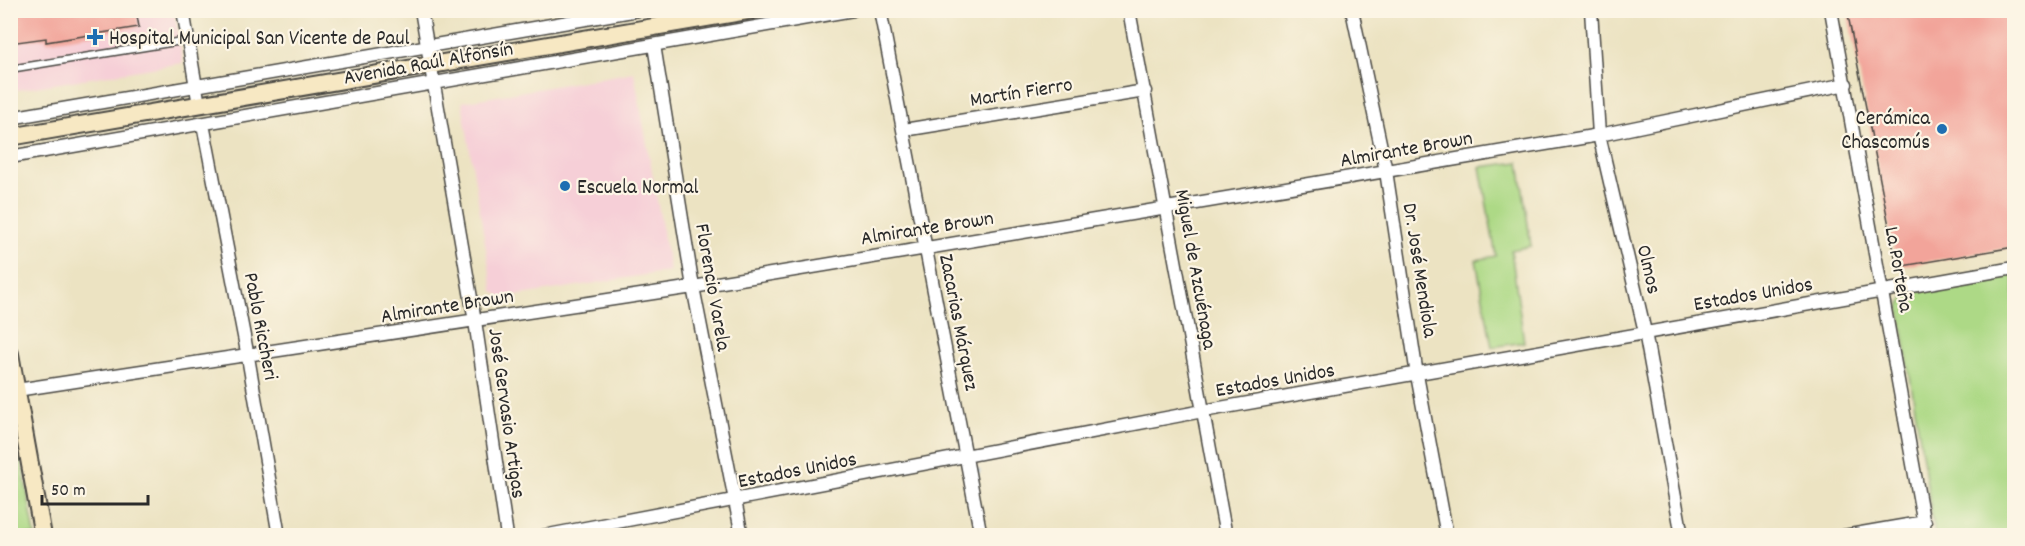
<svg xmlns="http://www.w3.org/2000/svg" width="2025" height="546" font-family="Dekko,sans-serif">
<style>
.built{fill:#f6cfd7}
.green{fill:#add986;stroke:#6c8258;stroke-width:1.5}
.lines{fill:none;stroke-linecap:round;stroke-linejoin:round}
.stream{stroke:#6ca4da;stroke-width:4.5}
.building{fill:#f2a49a}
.service-casing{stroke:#484742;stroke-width:9}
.minor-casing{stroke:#484742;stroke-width:15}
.secondary-casing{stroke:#484742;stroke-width:20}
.service{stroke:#fff;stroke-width:6}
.minor{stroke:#fff;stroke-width:12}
.secondary{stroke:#f7e8c3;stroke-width:16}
.poi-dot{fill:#1f6fb2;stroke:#fcf5e5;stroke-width:2}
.labels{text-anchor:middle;stroke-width:4.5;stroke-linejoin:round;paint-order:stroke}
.poi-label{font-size:21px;fill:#2b2b2b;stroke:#fcf5e5;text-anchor:start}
.street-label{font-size:21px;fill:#2b2b2b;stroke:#fcf5e5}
</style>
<rect width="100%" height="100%" fill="#fcf5e5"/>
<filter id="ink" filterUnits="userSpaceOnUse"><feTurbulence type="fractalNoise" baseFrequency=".0167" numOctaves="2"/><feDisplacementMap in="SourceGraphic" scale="12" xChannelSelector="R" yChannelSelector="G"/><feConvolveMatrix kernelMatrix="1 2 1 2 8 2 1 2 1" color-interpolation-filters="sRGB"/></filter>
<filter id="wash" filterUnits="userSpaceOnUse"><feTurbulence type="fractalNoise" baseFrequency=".008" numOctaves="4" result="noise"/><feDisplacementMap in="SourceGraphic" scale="24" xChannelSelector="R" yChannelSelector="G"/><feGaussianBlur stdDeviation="1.35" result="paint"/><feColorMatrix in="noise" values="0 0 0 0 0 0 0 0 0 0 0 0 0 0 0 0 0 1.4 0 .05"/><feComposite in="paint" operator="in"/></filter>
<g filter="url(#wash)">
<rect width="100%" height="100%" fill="#ece3c2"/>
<!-- built -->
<path class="built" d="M11,11h163l9,52 -172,28z
M634,72l36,199 -167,27 -10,-7 -31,-189z"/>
<!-- green -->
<path class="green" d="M1519,162l12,84 -20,4 13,92 -32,5 -16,-87 20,-4 -16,-89z
M2014,275v260h-79l-36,-228 6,-10 5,-4z
M10,406l2,3 23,126h-24z"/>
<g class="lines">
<!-- stream -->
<path class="stream" d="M975,472l3,-1"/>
</g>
<g id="blocks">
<!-- building -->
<path class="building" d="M10,10h126l3,17 -93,15v-4l-36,5z
M1847,10h167v237l-117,20z"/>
</g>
</g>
<g filter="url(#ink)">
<use href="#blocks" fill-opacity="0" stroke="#484742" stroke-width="1.5"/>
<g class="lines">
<!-- service casing -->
<g class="service-casing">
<path id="service" d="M10,69l178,-29"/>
</g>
<!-- minor casing -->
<g class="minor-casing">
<path id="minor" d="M183,10l16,95
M421,10l54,311 32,215
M880,10l101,526
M1129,10l97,526
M1352,10l34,161 31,204 30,161
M1591,10l8,125 46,197 37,204
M1831,10l95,526
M654,45l39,242 49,249
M10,118l628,-108
M203,124l45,233 31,179
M904,130l241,-39
M10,157l843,-147
M10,391l683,-104 474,-79 432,-73 247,-51
M543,536l660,-125 811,-143
M1844,536l81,-14"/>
</g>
<!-- secondary casing -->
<g class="secondary-casing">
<path id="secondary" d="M10,137l743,-127
M10,354l33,182"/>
</g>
<!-- service -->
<use href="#service" class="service"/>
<!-- minor -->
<use href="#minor" class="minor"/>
<!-- secondary -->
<use href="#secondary" class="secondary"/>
</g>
</g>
<!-- markers -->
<g class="poi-dot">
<path d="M92 28h6v6h6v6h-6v6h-6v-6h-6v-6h6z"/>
<circle cx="1942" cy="129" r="6"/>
<circle cx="565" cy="186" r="6"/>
</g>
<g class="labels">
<!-- poi labels -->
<g class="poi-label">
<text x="109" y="44">Hospital Municipal San Vicente de Paul</text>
<text x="1930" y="124" text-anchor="end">Cerámica<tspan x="1930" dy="24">Chascomús</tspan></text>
<text x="577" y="193">Escuela Normal</text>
</g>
<!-- street labels -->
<g class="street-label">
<text transform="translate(428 62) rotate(-10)" y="7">Avenida Raúl Alfonsín</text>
<text transform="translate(1021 91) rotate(-9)" y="7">Martín Fierro</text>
<text transform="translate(1406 148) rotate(-10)" y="7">Almirante Brown</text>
<text transform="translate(927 227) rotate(-9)" y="7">Almirante Brown</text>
<text transform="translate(1197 269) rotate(80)" y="7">Miguel de Azcuénaga</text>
<text transform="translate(1650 269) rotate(77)" y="7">Olmos</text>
<text transform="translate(1900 269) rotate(80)" y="7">La Porteña</text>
<text transform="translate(1421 270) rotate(81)" y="7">Dr. José Mendiola</text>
<text transform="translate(714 287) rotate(80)" y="7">Florencio Varela</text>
<text transform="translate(1753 293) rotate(-10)" y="7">Estados Unidos</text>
<text transform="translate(447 305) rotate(-9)" y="7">Almirante Brown</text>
<text transform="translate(960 322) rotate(79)" y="7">Zacarias Márquez</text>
<text transform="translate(262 326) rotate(79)" y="7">Pablo Riccheri</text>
<text transform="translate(1275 379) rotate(-10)" y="7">Estados Unidos</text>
<text transform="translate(508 413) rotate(82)" y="7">José Gervasio Artigas</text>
<text transform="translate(797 469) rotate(-11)" y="7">Estados Unidos</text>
</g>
</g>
<!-- margin -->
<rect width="2025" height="546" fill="none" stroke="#fcf5e5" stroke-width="36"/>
<!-- scale -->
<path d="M42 495v9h106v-9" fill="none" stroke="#2b2b2b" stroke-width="3"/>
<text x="51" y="495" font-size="18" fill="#2b2b2b" stroke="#fcf5e5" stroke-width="4.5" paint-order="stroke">50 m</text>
</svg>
